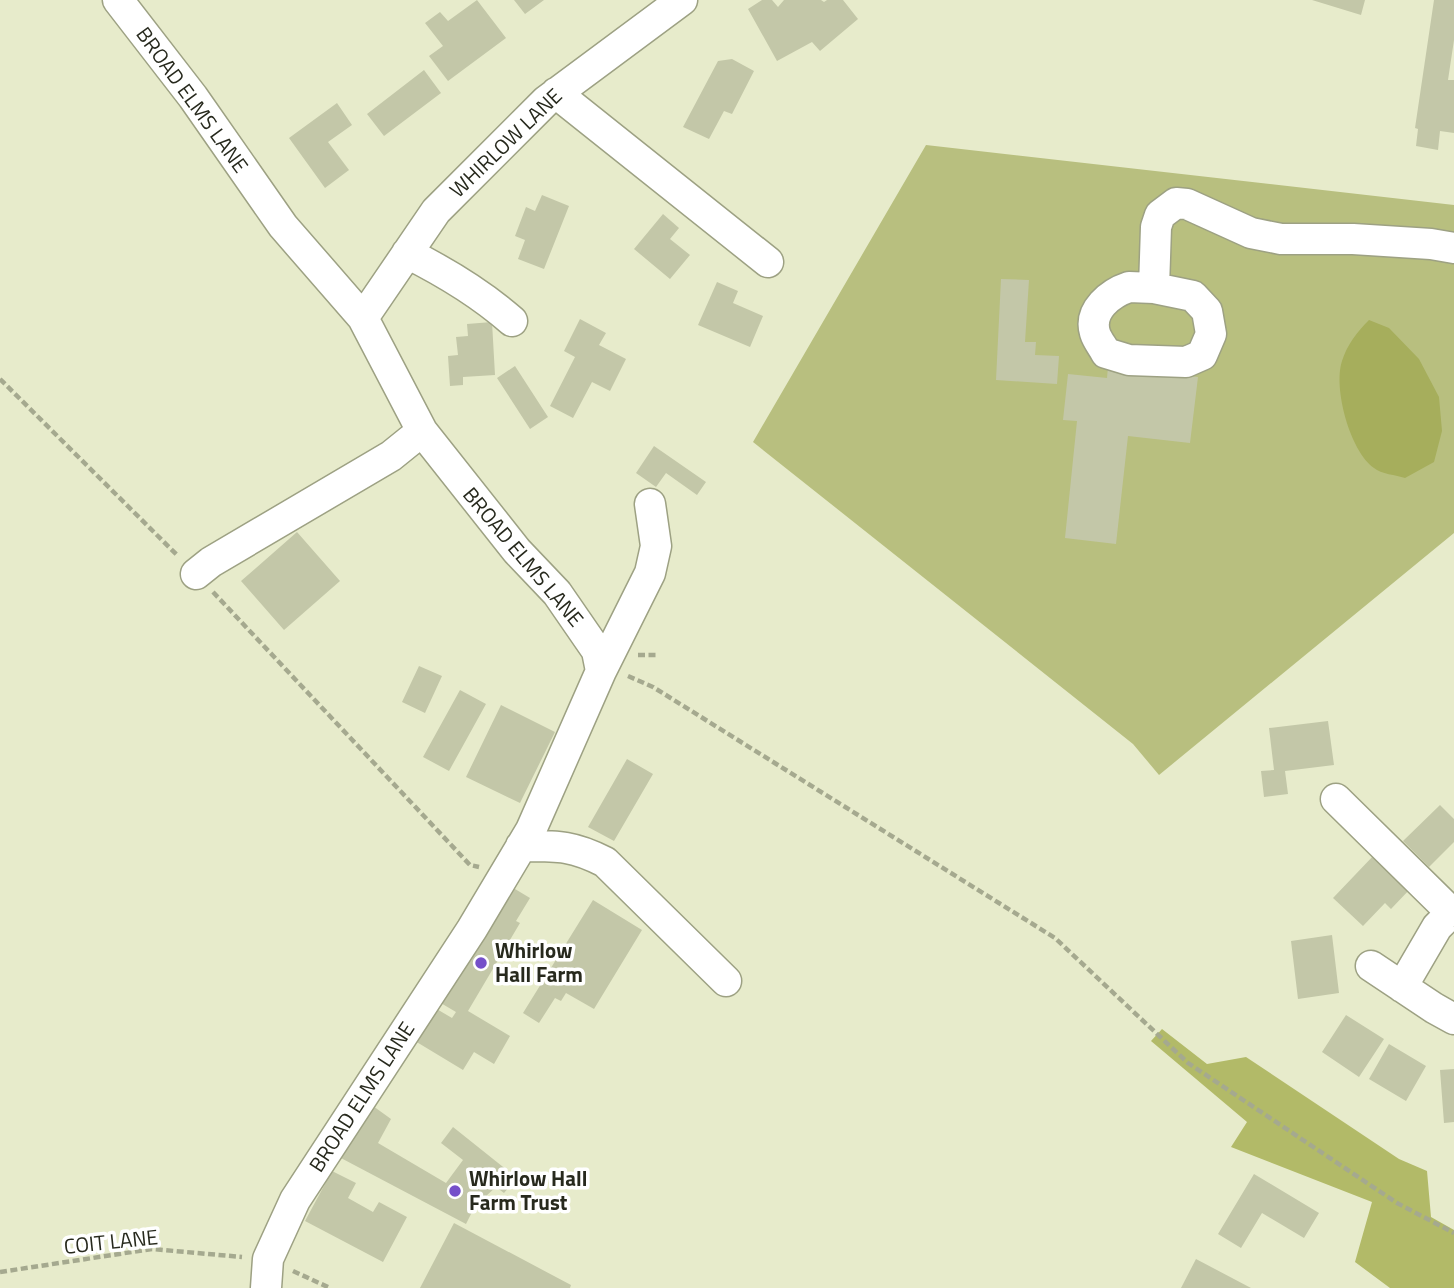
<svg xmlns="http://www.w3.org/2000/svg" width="1454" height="1288" font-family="'Titillium Web',sans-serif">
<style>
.green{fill:#b8bf7f}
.forest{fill:#b2ba68}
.water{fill:#a6ae5c}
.building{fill:#c3c7a8}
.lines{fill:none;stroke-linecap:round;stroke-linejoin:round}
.minor-casing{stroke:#9da183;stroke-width:33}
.path{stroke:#a5a98f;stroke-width:4.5;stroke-dasharray:7 3.5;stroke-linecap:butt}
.minor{stroke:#fff;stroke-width:30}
.poi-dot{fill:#7550c9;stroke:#fff;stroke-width:2.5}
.labels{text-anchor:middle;stroke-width:7;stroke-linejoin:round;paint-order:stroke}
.street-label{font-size:21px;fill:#27291d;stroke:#fff}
.poi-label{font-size:21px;font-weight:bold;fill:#27291d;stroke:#fff;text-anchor:start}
</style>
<rect width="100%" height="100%" fill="#e7ebcb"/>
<!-- green -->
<path class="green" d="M926,145l528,60v328l-295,242 -26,-31 -380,-302z"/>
<!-- forest -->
<path class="forest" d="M1162,1029l45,35 39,-7 153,102 28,12 4,46 23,13v58h-64l-35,-26 17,-60 -141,-55 16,-25 -96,-81z"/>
<!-- water -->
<path class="water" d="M1369,320l20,8 30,31 20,38 3,34 -8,31 -29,16c-9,-3 -24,-4 -31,-10 -24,-17 -41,-80 -32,-107 5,-16 15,-29 27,-41z"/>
<!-- building -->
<path class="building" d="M477,0l29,38 -58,43 -19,-25 14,-10 -18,-23 15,-11 8,9z
M514,0h30l-19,14z
M762,0h10l6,7 6,-7h37l3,2 3,-2h16l15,19 -38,32 -8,-9 -35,19 -29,-52z
M1312,0h53l-4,15z
M1434,0h20v40l-6,40h6v53l-14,-2 -2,19 -22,-4 2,-17 -3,-1z
M732,59l22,12 -22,43 -8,-3 -15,28 -26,-12 35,-66z
M424,70l17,23 -57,43 -17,-22z
M337,103l15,22 -24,17 21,28 -24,18 -36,-50z
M542,195l27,11 -25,63 -26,-10 7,-19 -10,-4 11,-29 9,4z
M663,214l16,14 -9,11 20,16 -20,24 -36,-30z
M1001,279l28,1 -4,62h11l-1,13 24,1 -2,28 -61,-4z
M717,282l21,9 -5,12 30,13 -13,31 -52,-22z
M580,319l26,14 -7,12 27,14 -16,32 -18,-9 -19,36 -23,-12 25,-49 -11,-6z
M492,322l3,53 -32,2v8l-13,1 -2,-30 10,-1 -2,-18 12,-1 -1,-12z
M1132,345l39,4 -2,25 29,3 -8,66 -62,-7 -12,108 -51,-6 12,-117 -14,-1 5,-46 39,4 1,-11 22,3z
M515,366l33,51 -18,12 -33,-51z
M654,446l52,36 -9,13 -31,-22 -10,14 -20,-14z
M297,532l43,49 -56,49 -43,-49z
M419,666l23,10 -17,37 -23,-11z
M460,690l26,14 -37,67 -26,-14z
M501,705l54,27 -35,71 -54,-26z
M1328,721l6,44 -49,6 3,23 -24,3 -3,-26 13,-1 -5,-42z
M627,759l26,15 -39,67 -26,-14z
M1440,805l14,14v23l-25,25 -26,-26z
M1375,854l36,34 -20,21 -6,-6 -22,23 -30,-28z
M510,886l20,12 -14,23 4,2 -52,88 42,25 -16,28 -20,-12 -11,18 -48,-29 20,-33 17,10 4,-6 -17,-10z
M593,900l49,30 -48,79 -28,-16 -5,8 -6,-3 -16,25 -16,-10z
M1332,935l7,58 -41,6 -7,-58z
M1346,1015l38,24 -25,38 -37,-25z
M1389,1044l37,22 -20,35 -37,-22z
M1454,1069v53l-10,1 -4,-53z
M373,1106l18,13 -13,24 68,40 17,-23 -22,-17 12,-16 64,51 -13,15 -8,-6 -21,19 -9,18 -127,-67z
M332,1171l24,12 -8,15 25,14 6,-10 28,15 -24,45 -78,-41z
M1254,1174l65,39 -15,25 -42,-25 -21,35 -23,-14z
M454,1223l117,62 -1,3h-150z
M1196,1259l55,29h-70z"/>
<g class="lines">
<!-- minor casing -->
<g class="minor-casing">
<path id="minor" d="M118,0l75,97 90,129 80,92 59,113 95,120 40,42 40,58 4,20 -70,159 -59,99 -177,271 -27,59 -2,29
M556,93l212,169
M407,253c38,19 72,39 105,68
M1129,287l25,1 39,8 14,15 4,23 -9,21 -16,7 -57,-2 -23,-7c-3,-6 -9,-13 -11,-20 -7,-23 16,-40 34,-46z
M1154,288l2,-61 4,-12 16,-12 11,1 64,29 30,6h72l78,5 23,4
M363,318l73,-107 110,-110 136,-101
M196,574l15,-12 180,-106 31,-25
M601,671l49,-98 6,-27 -6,-42
M1336,799l115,113
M521,846c36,0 51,-1 84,16l121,119
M1371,966l63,42 20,11
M1402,987l35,-60 17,-17"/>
</g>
<!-- path -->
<path class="path" d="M0,379l178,177
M213,592l257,273 9,2
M638,655h21
M628,676l25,11 402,251 133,125 209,140 57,30
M293,1271l37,17
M0,1272l152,-23 90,8"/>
<!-- minor -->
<use href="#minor" class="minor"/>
</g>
<!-- markers -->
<g class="poi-dot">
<circle cx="481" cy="963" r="7"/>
<circle cx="455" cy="1191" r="7"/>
</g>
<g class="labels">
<!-- street labels -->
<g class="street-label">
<text transform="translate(192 100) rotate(54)" y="7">BROAD ELMS LANE</text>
<text transform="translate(506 143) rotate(-44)" y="7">WHIRLOW LANE</text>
<text transform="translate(523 557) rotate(50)" y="7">BROAD ELMS LANE</text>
<text transform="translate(362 1097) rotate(-57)" y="7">BROAD ELMS LANE</text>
<text transform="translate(111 1242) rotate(-6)" y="7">COIT LANE</text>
</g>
<!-- poi labels -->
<g class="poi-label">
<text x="495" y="958">Whirlow<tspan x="495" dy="24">Hall Farm</tspan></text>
<text x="469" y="1186">Whirlow Hall<tspan x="469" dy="24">Farm Trust</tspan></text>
</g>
</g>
</svg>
